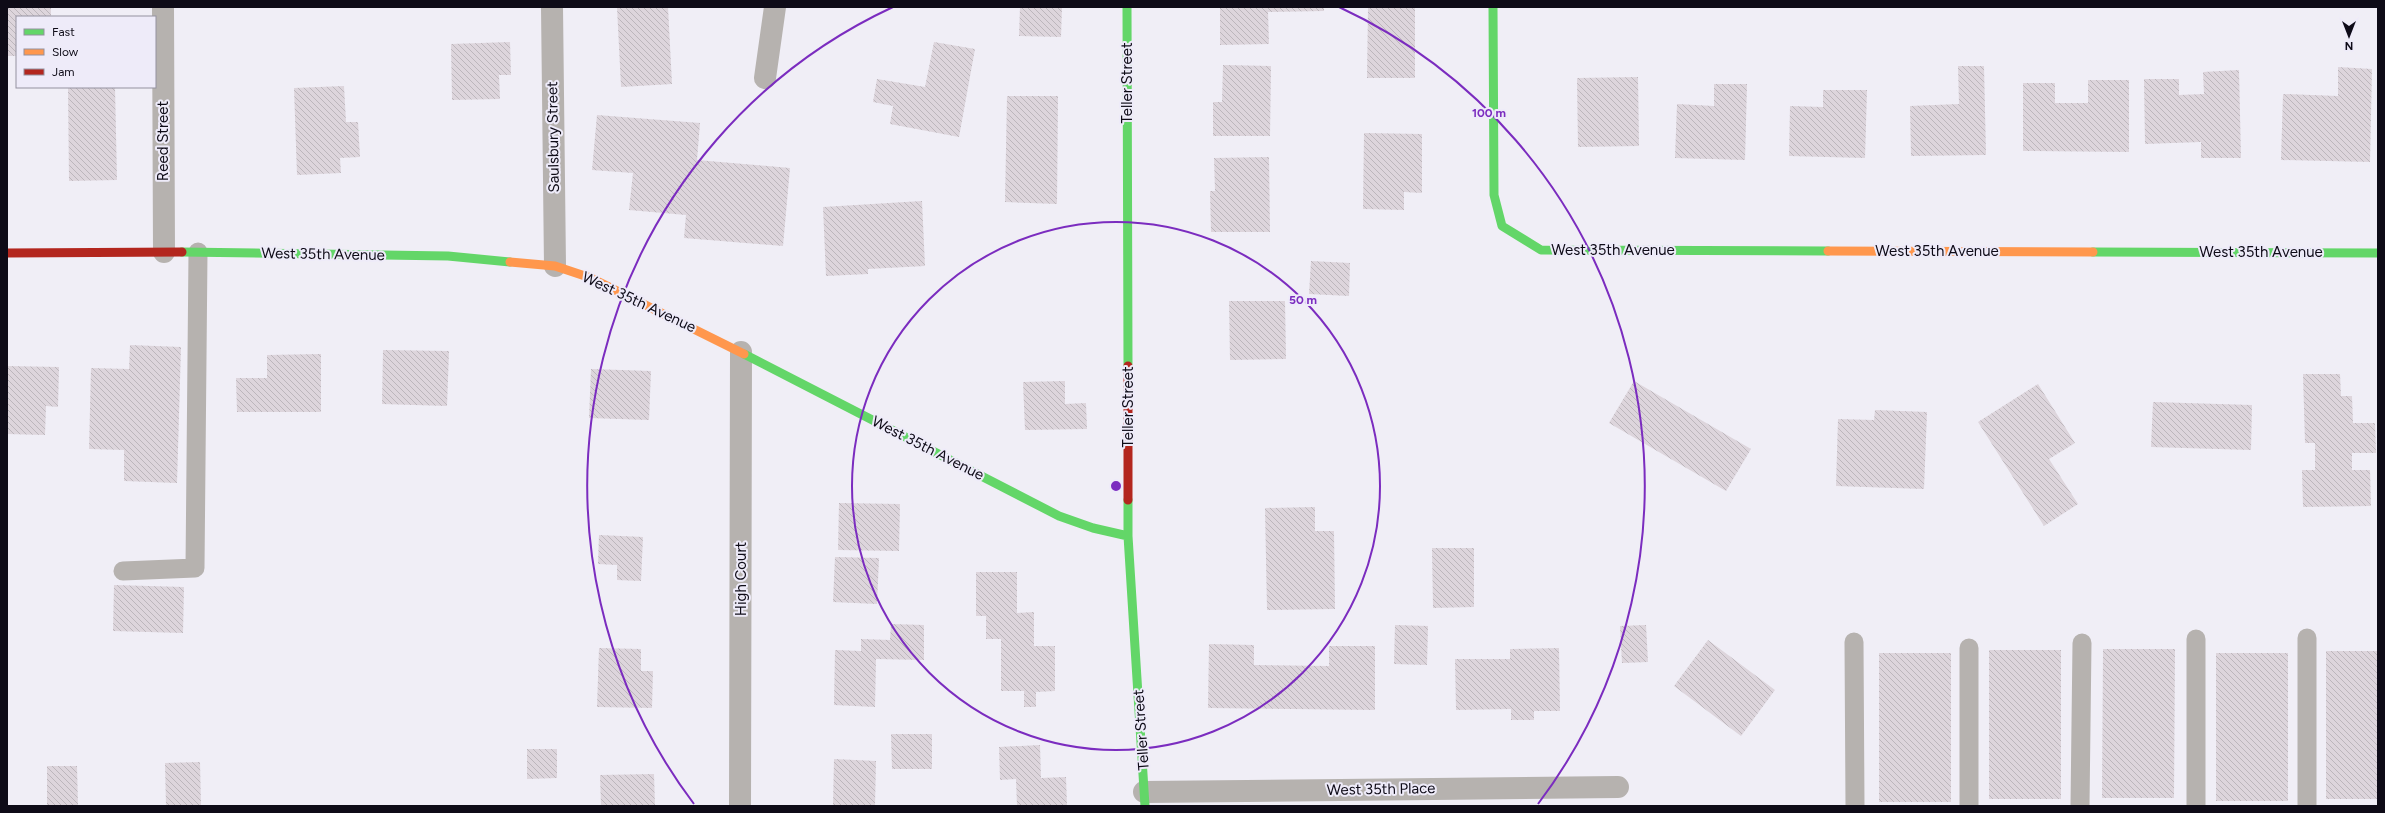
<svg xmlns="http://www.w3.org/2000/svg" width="2385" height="813" font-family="Figtree,sans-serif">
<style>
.building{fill:url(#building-back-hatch)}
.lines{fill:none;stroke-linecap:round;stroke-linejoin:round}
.lane{stroke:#b6b2af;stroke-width:19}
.street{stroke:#b6b2af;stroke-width:22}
.fast{stroke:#63d668;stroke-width:9}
.slow{stroke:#ff974d;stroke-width:9}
.jam{stroke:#b3261e;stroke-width:9}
.ring{fill:none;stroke:#7b2cbf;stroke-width:2}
.labels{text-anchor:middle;stroke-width:4;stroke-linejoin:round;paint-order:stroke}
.street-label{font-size:15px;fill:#0e0b17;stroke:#eeebf9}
.centre{fill:#7b2cbf;stroke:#eeebf9;stroke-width:2}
.ring-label{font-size:12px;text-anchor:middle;font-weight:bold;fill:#7b2cbf;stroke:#eeebf9;stroke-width:4;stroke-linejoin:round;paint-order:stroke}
</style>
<defs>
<pattern id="building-back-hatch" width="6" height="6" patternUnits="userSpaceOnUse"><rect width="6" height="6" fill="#ddd5dc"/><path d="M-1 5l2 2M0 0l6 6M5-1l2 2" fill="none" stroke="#bcb6bc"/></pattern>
</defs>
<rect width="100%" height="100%" fill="#f0eef6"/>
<!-- building -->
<path class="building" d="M7,7h44v10h-34v39h-10z
M617,7h51l4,77 -51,3z
M1020,7h42l-1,30 -42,-1z
M1220,7h104v4l-56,1 1,32 -49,1z
M1368,8h47v70h-48z
M510,42l1,33h-12l1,24 -48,1 -1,-56z
M934,42l41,7 -16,88 -69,-13 3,-18 -20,-4 4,-23 48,8z
M1223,65l48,1 -1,70h-57v-34h9z
M1958,66h26l2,89 -75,1 -1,-50 49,-2z
M2338,67l34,2 -2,93 -89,-2 2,-66 55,2z
M2239,70l2,88h-40v-16l-56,2 -1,-65h35v16l25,-1 -1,-22z
M1638,77l1,69 -61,1 -1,-69z
M2088,80h41v72l-106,-1v-68h32v20h33z
M1714,84h33l-2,76 -70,-2 2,-54 37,2z
M344,86l2,36h12l2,35 -20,1 1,15 -44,2 -3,-87z
M68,87h47l2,93 -48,1z
M1823,90h44l-2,68 -76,-2 1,-50 33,1z
M1007,96h51l-1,108 -52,-2z
M597,115l103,8 -3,37 93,8 -7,78 -99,-8 2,-23 -57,-5 4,-37 -41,-3z
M1364,133l58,1v59l-18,-1v18l-41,-1z
M1269,157l1,75h-59l-1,-41h5l-1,-33z
M922,201l3,65 -57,3v5l-42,2 -3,-69z
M1311,261l39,2 -1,33 -40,-2z
M1229,301h56l1,58 -56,1z
M130,345l51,2 -4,136 -53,-2v-31l-35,-1 2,-81 38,1z
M383,350l66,1 -2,55 -65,-2z
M321,354v58h-84l-1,-34h31v-23z
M7,366l52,1 -1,40 -12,-1 -1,29 -38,-1z
M591,369l60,2 -2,49 -60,-2z
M2303,374h37l1,22h11l1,27h22l1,30h-24v17h18l1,36 -68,1 -1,-37h13v-27h-10z
M1065,381v23l21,-1 1,26 -62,1 -2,-48z
M1634,381l117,68 -25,42 -117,-68z
M2038,384l37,59 -26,16 29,45 -34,22 -66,-104z
M2153,402l99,3 -1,45 -100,-3z
M1875,410l52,2 -3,77 -88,-3 2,-67 36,1z
M839,503l61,1 -1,47 -61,-1z
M1315,507v24h19l1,78 -68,1 -2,-102z
M599,535l44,2 -2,44 -24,-1v-15l-19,-1z
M1432,548h42v59l-41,1z
M835,557l44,1 -2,46 -44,-2z
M976,572h41v41l17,-1v34h21v45l-19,1v15h-12v-16h-23v-52h-15v-23h-10z
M114,585l70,2 -1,46 -70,-2z
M891,624l33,1v35l-48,-1 -1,48 -41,-2 1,-55 26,1v-12l29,1z
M1395,625l33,1 -1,39 -33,-1z
M1646,625l2,37 -26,1 -2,-37z
M1708,640l67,50 -34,46 -67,-50z
M1209,644l45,1v20l75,1v-20h46v64l-167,-2z
M599,648l42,1v22h12l-1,37 -55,-1z
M1559,648l1,63h-26v9h-23v-11l-55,1 -1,-51h55v-10z
M2103,649h72l-1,149h-72z
M1989,650h72v149h-72z
M2326,651h52v148h-52z
M1879,653h72v149h-72z
M2216,653h72v148h-72z
M891,734h41v35h-40z
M1040,745l1,33 25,-1 1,29h-50l-1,-27 -16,1 -1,-33z
M527,749h30v29l-30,1z
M834,759l42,2 -1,45h-42z
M200,762l1,44h-35l-1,-43z
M47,766h30l1,40h-31z
M654,774l1,32h-54l-1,-31z"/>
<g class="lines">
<!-- lane -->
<path class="lane" d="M123,571l72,-3 3,-316
M2307,638v168
M2196,639v167
M1854,642l1,164
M1969,648v158
M2080,806l2,-163"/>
<!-- street -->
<path class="street" d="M163,7l1,245
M552,7l3,259
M765,78l10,-71
M1144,792l474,-5
M740,806l1,-454"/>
<!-- fast -->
<path class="fast" d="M1127,7l1,359
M1493,7l1,188 8,31 39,24 287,1
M182,252l266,4 62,6
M2093,252l285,1
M744,354l315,162 34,12 35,8
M1128,500v36l17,270"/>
<!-- slow -->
<path class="slow" d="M1828,251l265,1
M510,262l45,4 36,12 153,76"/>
<!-- jam -->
<path class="jam" d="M7,253l175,-1
M1128,366v134"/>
</g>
<!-- distance rings -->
<g class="ring">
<circle cx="1116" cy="486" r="264"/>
<path d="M694 804A528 528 0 0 1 893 7M1339 7A528 528 0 0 1 1538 804"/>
</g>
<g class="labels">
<!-- street labels -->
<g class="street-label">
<text transform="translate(1127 83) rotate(-90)" y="5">Teller Street</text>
<text transform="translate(553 137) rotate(-91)" y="5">Saulsbury Street</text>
<text transform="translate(163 141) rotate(-90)" y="5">Reed Street</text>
<text x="1613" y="255">West 35th Avenue</text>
<text x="1937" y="256">West 35th Avenue</text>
<text x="2261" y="257">West 35th Avenue</text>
<text transform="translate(323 254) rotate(1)" y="5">West 35th Avenue</text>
<text transform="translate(639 302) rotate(25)" y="5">West 35th Avenue</text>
<text transform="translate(1128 407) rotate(-90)" y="5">Teller Street</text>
<text transform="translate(928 448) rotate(27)" y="5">West 35th Avenue</text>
<text transform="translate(741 579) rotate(-90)" y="5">High Court</text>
<text transform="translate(1141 730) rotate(-94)" y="5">Teller Street</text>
<text transform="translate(1381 789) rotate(-1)" y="5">West 35th Place</text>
</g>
</g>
<circle cx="1116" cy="486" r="6" class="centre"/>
<g class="ring-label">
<text x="1489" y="117">100 m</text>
<text x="1303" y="304">50 m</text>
</g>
<!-- border -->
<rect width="2385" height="813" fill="none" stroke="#0e0b17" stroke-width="16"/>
<!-- legend -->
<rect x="16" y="16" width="140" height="72" fill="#eeebf9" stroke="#94919f"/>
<rect x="24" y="29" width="20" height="6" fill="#63d668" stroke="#94919f"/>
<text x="52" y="36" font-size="12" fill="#0e0b17">Fast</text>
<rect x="24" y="49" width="20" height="6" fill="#ff974d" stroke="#94919f"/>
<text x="52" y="56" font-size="12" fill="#0e0b17">Slow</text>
<rect x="24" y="69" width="20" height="6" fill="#b3261e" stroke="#94919f"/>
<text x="52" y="76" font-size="12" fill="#0e0b17">Jam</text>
<!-- north arrow -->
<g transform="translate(2349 36) rotate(180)" stroke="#eeebf9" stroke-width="3" paint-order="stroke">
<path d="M0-3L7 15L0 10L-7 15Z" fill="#0e0b17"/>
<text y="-6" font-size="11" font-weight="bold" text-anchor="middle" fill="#0e0b17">N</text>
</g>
</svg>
